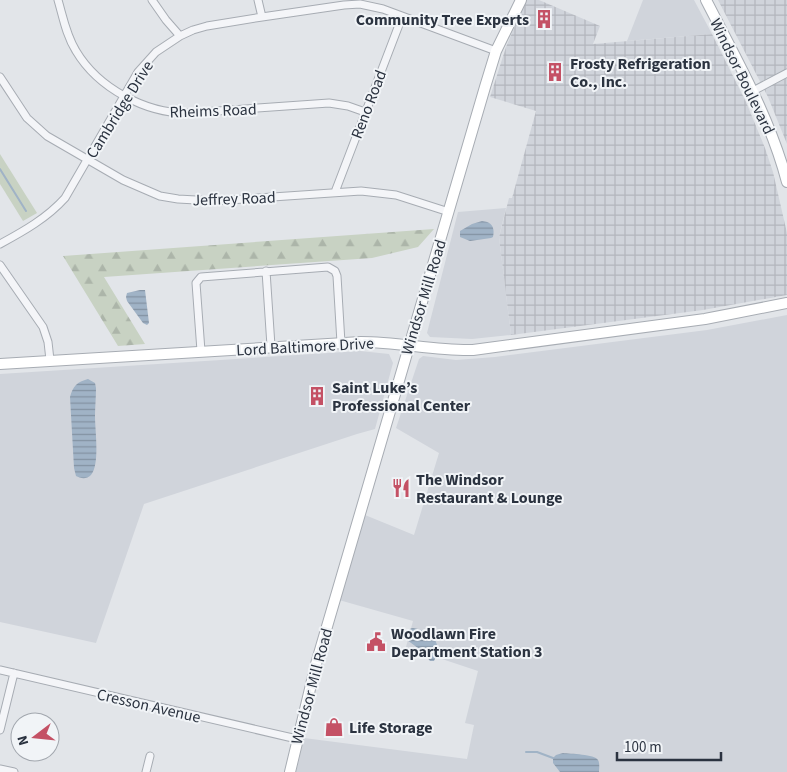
<svg xmlns="http://www.w3.org/2000/svg" width="787" height="772" font-family="'Source Sans 3',sans-serif">
<style>
.built{fill:#d0d4db}
.industrial{fill:url(#industrial-grid)}
.forest{fill:url(#forest-firs)}
.green{fill:#c8d2c3}
.water{fill:url(#water-rules)}
.lines{fill:none;stroke-linecap:round;stroke-linejoin:round}
.stream{stroke:#a0b3c6;stroke-width:2}
.street-casing{stroke:#a7acb3;stroke-width:9}
.secondary-casing{stroke:#a7acb3;stroke-width:12}
.street{stroke:#f4f5f8;stroke-width:7}
.secondary{stroke:#fff;stroke-width:10}
.labels{text-anchor:middle;stroke-width:4;stroke-linejoin:round;paint-order:stroke}
.poi-label{font-size:16px;font-weight:bold;fill:#2b3340;stroke:#f1f4f7;text-anchor:start}
.street-label{font-size:16px;fill:#2b3340;stroke:#f1f4f7}
</style>
<defs>
<pattern id="industrial-grid" width="8" height="8" patternUnits="userSpaceOnUse" patternTransform="scale(1.25)"><rect width="8" height="8" fill="#d0d4db"/><path d="M0 4h8M4 0v8" fill="none" stroke="#b3b6bd"/></pattern>
<pattern id="forest-firs" width="22" height="20" patternUnits="userSpaceOnUse" patternTransform="scale(1.25)"><rect width="22" height="20" fill="#c8d2c3"/><path d="M5 1l3.5 6h-7zM16 11l3.5 6h-7z" fill="#acb5a9"/></pattern>
<pattern id="water-rules" width="6" height="5" patternUnits="userSpaceOnUse" patternTransform="scale(1.25)"><rect width="6" height="5" fill="#a0b3c6"/><path d="M0 2.5h6" fill="none" stroke="#8392a2"/></pattern>
</defs>
<rect width="100%" height="100%" fill="#e2e5e9"/>
<!-- built -->
<path class="built" d="M643,0h51l18,34 -85,7z
M506,208l-7,29 12,98 -39,4 -42,-2 -3,-4 31,-121z
M787,315v457h-491l8,-34 163,21 7,-34 -9,-2 13,-52 -72,-24 7,-26 -74,-21 26,-85 49,20 25,-82 -43,-25 23,-69 4,-3 33,4 39,-3 212,-27z
M360,351l29,3 4,9 -18,66 -18,5 -213,70 -48,139 -96,-21v-248z"/>
<!-- industrial -->
<path class="industrial" d="M526,0h13l61,26 -7,18 119,-10 34,68 19,46 8,24 14,61v62l-84,15 -192,25 -12,-98 10,-39h3l24,-87 -46,-14 16,-50z
M718,0h69v144l-19,-47z"/>
<!-- forest -->
<path class="forest" d="M434,229l-16,18 -46,11 -268,19 41,67 -27,2 -55,-90z"/>
<!-- green -->
<path class="green" d="M0,154l37,59 -14,8 -23,-37z"/>
<!-- water -->
<path class="water" d="M482,221c10,1 13,6 11,16l-2,1 -21,3 -10,-4v-6l12,-7z
M140,290h5l4,33 -2,2 -4,-2 -16,-22 -1,-4 1,-4z
M88,379l7,4 1,5c0,10 -1,19 -1,28 0,15 5,48 -4,59 -5,5 -11,3 -15,1l-2,-8 -4,-71c3,-11 7,-15 18,-18z
M413,628c18,3 31,14 21,33h-4l-8,-10 -15,-11c-3,-6 0,-11 6,-12z
M563,753c7,1 32,1 35,7 2,3 1,9 1,12h-39l-7,-9v-5l3,-3z"/>
<g class="lines">
<!-- stream -->
<path class="stream" d="M0,169l26,42
M526,752h11l16,6"/>
<!-- street casing -->
<g class="street-casing">
<path id="street" d="M58,0c5,17 8,35 18,51 22,37 70,63 113,62l140,-10 19,3 17,6
M152,0l14,20 14,16
M258,0l4,17
M0,77l27,41 20,18 76,44 37,16 18,3 36,2 147,-10 35,4 53,17
M753,91l34,-18
M335,192l67,-175
M0,244c24,-13 47,-26 65,-46l73,-126 18,-20 24,-16 13,-6 14,-4 55,-9 82,-12 16,-1 23,5 113,42
M0,265l43,62 5,15 2,18
M266,271l5,75
M201,351l-5,-68 5,-6 127,-10 7,4 2,5 4,67
M0,670l297,69
M0,730l14,-57
M0,769l14,3
M146,772l4,-16"/>
</g>
<!-- secondary casing -->
<g class="secondary-casing">
<path id="secondary" d="M706,0c30,59 64,117 81,182
M0,364l361,-22c38,0 74,9 112,8l232,-31 82,-16
M290,772l26,-108 169,-577 11,-36 25,-51"/>
</g>
<!-- street -->
<use href="#street" class="street"/>
<!-- secondary -->
<use href="#secondary" class="secondary"/>
</g>
<!-- icons -->
<defs>
<g id="building-bare" transform="scale(1.5)"><path d="M-4-6H4V6H1V3H-1V6H-4ZM-2.5-4.3h1.7v1.8h-1.7ZM.8-4.3h1.7v1.8H.8ZM-2.5-1h1.7V.8h-1.7ZM.8-1h1.7V.8H.8Z" fill="#c45165" stroke="#f1f4f7" stroke-width="2.5" paint-order="stroke"/></g>
<g id="restaurant-bare" transform="scale(1.5)"><path d="M-5-6h1v4h1v-4h1v4h1v-4h1v5L-1.5 .5V6h-2V.5L-5-1ZM5-6V6H3V1.5H1.5Q1.5-4 5-6Z" fill="#c45165" stroke="#f1f4f7" stroke-width="2.5" paint-order="stroke"/></g>
<g id="civic-bare" transform="scale(1.5)"><path d="M-.6-6.5H3V-4.5H.6V-3L4-1V1h2V6H-6V1h2V-1L-.6-3ZM-1.2 2.5V6h2.4V2.5Z" fill="#c45165" stroke="#f1f4f7" stroke-width="2.5" paint-order="stroke"/></g>
<g id="shop-bare" transform="scale(1.5)"><path d="M-5-2.5h2.3a2.7 3.5 0 0 1 5.4 0H5L5.5 6h-11ZM-1.5-2.5h3a1.5 2.3 0 0 0-3 0Z" fill="#c45165" stroke="#f1f4f7" stroke-width="2.5" paint-order="stroke"/></g>
</defs>
<g fill-rule="evenodd">
<use href="#building-bare" x="544" y="19"/>
<use href="#building-bare" x="555" y="72"/>
<use href="#building-bare" x="317" y="396"/>
<use href="#restaurant-bare" x="401" y="488"/>
<use href="#civic-bare" x="376" y="642"/>
<use href="#shop-bare" x="334" y="727"/>
</g>
<g class="labels">
<!-- poi labels -->
<g class="poi-label">
<text x="529" y="25" text-anchor="end">Community Tree Experts</text>
<text x="570" y="69">Frosty Refrigeration<tspan x="570" dy="18">Co., Inc.</tspan></text>
<text x="332" y="393">Saint Luke’s<tspan x="332" dy="18">Professional Center</tspan></text>
<text x="416" y="485">The Windsor<tspan x="416" dy="18">Restaurant &amp; Lounge</tspan></text>
<text x="391" y="639">Woodlawn Fire<tspan x="391" dy="18">Department Station 3</tspan></text>
<text x="349" y="733">Life Storage</text>
</g>
<!-- street labels -->
<g class="street-label">
<text transform="translate(743 76) rotate(64)" y="6">Windsor Boulevard</text>
<text transform="translate(368 104) rotate(-69)" y="6">Reno Road</text>
<text transform="translate(119 109) rotate(-58)" y="6">Cambridge Drive</text>
<text transform="translate(213 110) rotate(-2)" y="6">Rheims Road</text>
<text transform="translate(234 198) rotate(-2)" y="6">Jeffrey Road</text>
<text transform="translate(423 297) rotate(-73)" y="6">Windsor Mill Road</text>
<text transform="translate(305 346) rotate(-3)" y="6">Lord Baltimore Drive</text>
<text transform="translate(311 686) rotate(-75)" y="6">Windsor Mill Road</text>
<text transform="translate(149 705) rotate(13)" y="6">Cresson Avenue</text>
</g>
</g>
<!-- north arrow -->
<g transform="translate(35 737) rotate(254)"><circle r="24" fill="#f1f4f7" stroke="#a2a7ae"/>
<path d="M0-4L9 19L0 12L-9 19Z" fill="#c45165"/>
<text y="-8" font-size="14" font-weight="bold" text-anchor="middle" fill="#2b3340">N</text>
</g>
<!-- scale -->
<path d="M617 752v8h104v-8" fill="none" stroke="#2b3340" stroke-width="2.5"/>
<text x="624" y="752" font-size="15" fill="#2b3340" stroke="#f1f4f7" stroke-width="4" paint-order="stroke">100 m</text>
</svg>
